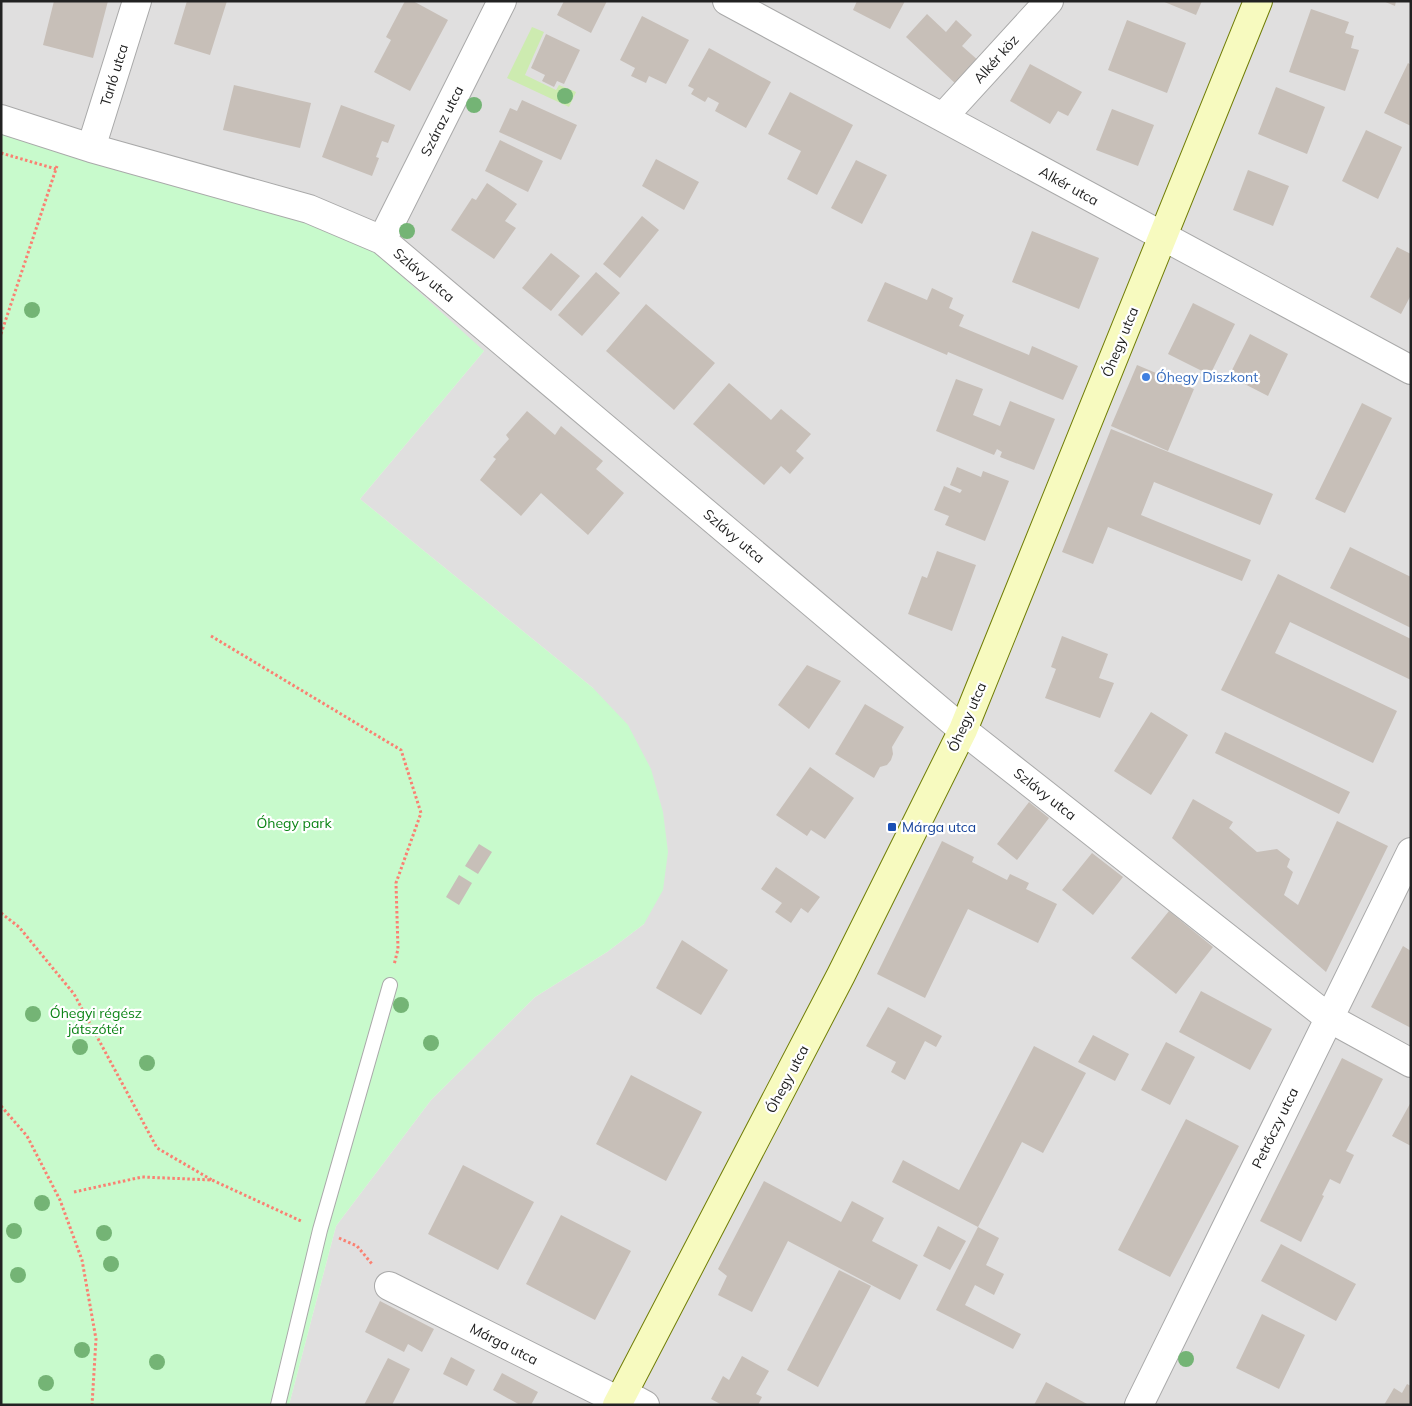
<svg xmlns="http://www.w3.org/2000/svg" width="1412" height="1406" font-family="Mulish,sans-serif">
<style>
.residential{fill:#e0dfdf}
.grass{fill:#cdebb0}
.park{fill:#c8facc}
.building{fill:#c7bfb8}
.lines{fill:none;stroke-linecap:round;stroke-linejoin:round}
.lane-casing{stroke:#a9a9a9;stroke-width:16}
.street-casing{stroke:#a9a9a9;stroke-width:30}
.secondary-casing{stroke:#707d05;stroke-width:30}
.path{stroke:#fa8072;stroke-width:3;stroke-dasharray:2.5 2.5;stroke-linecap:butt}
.lane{stroke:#fff;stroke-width:14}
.street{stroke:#fff;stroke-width:28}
.secondary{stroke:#f7fabf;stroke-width:28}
.tree{fill:#74b475}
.shop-dot{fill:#3f7fe0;stroke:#fff;stroke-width:2}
.transit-dot{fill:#1a4fb4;stroke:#fff;stroke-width:2}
.labels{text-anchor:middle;stroke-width:4.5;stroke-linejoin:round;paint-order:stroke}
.street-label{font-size:14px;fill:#222;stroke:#fff}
.shop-label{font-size:14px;fill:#366cbe;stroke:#fff;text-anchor:start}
.park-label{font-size:14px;fill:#0c8416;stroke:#fff}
.transit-label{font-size:14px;fill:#164399;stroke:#fff;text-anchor:start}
</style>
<rect width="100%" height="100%" fill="#f2efe9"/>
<!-- residential -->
<path class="residential" d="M1,1h1410v1404h-1122l47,-179 95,-126 104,-103 72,-45 37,-28 -51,-236 -233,-189 124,-148 -483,-218z"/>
<!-- grass -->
<path class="grass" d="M532,27l12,5 -19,43 31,15 3,-5 17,7 -7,15 -62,-29z"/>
<!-- park -->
<path class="park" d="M1,133l298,86 76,33 109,99 -124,148 233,189 35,37 23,44 12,43 5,40 -5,38 -19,34 -37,28 -72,45 -104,103 -95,126 -47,179h-288z"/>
<!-- building -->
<path class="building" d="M54,1h54l-15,57 -50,-13z
M187,1h40l-17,54 -36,-11z
M405,1h8l35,19 -38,71 -36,-19 17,-32 -5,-3z
M564,1h43l-16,32 -34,-18z
M857,1h48l-15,28 -37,-19z
M1162,1h40l-6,14z
M1383,1h13l-1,5z
M1311,9l38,13 -4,11 9,3 -3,12 8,2 -14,41 -56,-19z
M927,14l19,18 10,-12 16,15 -10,11 18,16 -22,24 -52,-49z
M642,16l47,24 -23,44 -17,-8 -3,7 -15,-7 4,-8 -15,-8z
M1127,20l59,23 -19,50 -59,-23z
M546,34l34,16 -16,34 -7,-3 -3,6 -12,-6 3,-6 -14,-7z
M709,48l62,34 -25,46 -31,-17 4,-8 -11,-6 -3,5 -14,-8 3,-5 -6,-3z
M1408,63l3,2v61l-27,-13z
M1030,64l52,28 -14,24 -10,-5 -8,13 -40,-23z
M234,85l77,18 -11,45 -77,-18z
M1276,87l49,20 -18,47 -49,-20z
M790,92l63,33 -36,70 -30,-16 14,-28 -33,-17z
M522,100l55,25 -16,35 -62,-28 11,-24 7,3z
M341,105l54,20 -7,18 -6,-2 -6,16 3,1 -7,18 -50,-19z
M1112,109l42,16 -16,41 -42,-16z
M1366,130l36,17 -24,52 -36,-18z
M500,140l43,21 -15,31 -43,-21z
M656,159l43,23 -15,28 -42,-24z
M856,160l31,15 -25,49 -31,-16z
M1248,170l41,16 -16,40 -40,-16z
M487,183l30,21 -12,17 11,7 -22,31 -43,-29 21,-32 4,2z
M642,216l17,14 -39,48 -17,-14z
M1032,231l67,27 -20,51 -67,-27z
M1397,247l14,7v41l-10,19 -31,-17z
M551,253l29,23 -29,35 -29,-23z
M596,272l24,21 -38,43 -24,-21z
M885,282l42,18 5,-12 21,10 -4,10 15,7 -5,11 70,29 3,-9 46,20 -15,34 -115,-48 -1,3 -80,-34z
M1193,303l42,21 -25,51 -42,-21z
M646,304l69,59 -41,47 -68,-59z
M1250,334l38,20 -20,42 -39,-20z
M1137,365l57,24 -26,62 -57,-25z
M956,379l27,10 -10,26 27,11 10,-25 45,18 -21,51 -34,-13 2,-5 -5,-3 -3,6 -58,-24z
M729,383l42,37 10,-11 30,25 -15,17 8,7 -14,16 -9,-8 -17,19 -71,-61z
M1362,403l30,15 -47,95 -30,-14z
M527,411l28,24 6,-9 42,35 -7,8 28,24 -36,42 -47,-42 -20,23 -41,-36 16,-21 -3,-2 16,-18 -3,-4z
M1111,429l162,65 -13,31 -106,-43 -13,33 110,45 -9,21 -134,-54 -15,37 -31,-12z
M957,467l24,10 2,-6 26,10 -24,60 -40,-16 4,-9 -15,-6 10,-24 16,7 2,-3 -12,-5z
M1350,547l61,30v51l-81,-40z
M937,551l39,14 -24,66 -44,-17 14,-38 5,2z
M1278,574l133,65v41l-121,-58 -15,31 122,58 -24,52 -152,-73z
M1062,636l46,18 -9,24 15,5 -14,35 -55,-20 11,-29 -5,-2z
M807,665l34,16 -32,48 -31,-24z
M865,704l39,23 -12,20 1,7 -2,6 -4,5 -7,2 -6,11 -39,-24z
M1151,712l37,23 -37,60 -37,-24z
M1225,732l125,60 -11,22 -124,-61z
M810,767l44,31 -29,41 -14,-9 -4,6 -31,-21z
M1193,799l40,23 -4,6 28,24 20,-3 13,10 -3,8 6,5 -9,23 14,10 39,-84 51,25 -62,126 -154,-134z
M1029,802l20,16 -32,42 -20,-16z
M942,841l32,16 -2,5 35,18 3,-6 19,9 -3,6 31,15 -19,39 -70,-34 -43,89 -48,-24z
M479,844l13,8 -14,22 -13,-8z
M1092,853l31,24 -30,38 -31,-25z
M776,867l44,30 -12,16 -7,-5 -10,15 -16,-11 7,-9 -21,-14z
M459,875l13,8 -13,22 -13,-8z
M1169,911l44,36 -37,47 -45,-36z
M682,940l46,30 -27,45 -45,-27z
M1403,946l8,5v77l-40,-21z
M1201,991l71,38 -22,41 -71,-38z
M888,1007l54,29 -6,11 -11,-6 -20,39 -14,-8 5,-10 -30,-16z
M1093,1035l36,19 -14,27 -37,-19z
M1166,1042l29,15 -25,48 -29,-15z
M1034,1046l52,27 -43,80 -21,-11 -44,85 -86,-45 11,-22 56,30z
M1342,1058l41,21 -37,72 8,4 -14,29 -10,-5 -8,16 2,1 -23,46 -41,-21z
M631,1075l71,37 -36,69 -70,-37z
M1411,1102v44l-19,-10z
M1186,1119l53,27 -69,131 -52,-27z
M463,1165l71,37 -36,68 -70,-36z
M764,1181l77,41 11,-21 32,17 -12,23 46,24 -18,35 -112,-59 -36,71 -34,-17 9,-19 -9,-7z
M561,1215l70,36 -36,69 -69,-36z
M938,1226l28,15 -16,29 -27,-14z
M978,1227l21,11 -13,27 18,9 -10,21 -19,-10 -10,20 56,29 -8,15 -77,-39z
M1281,1244l75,40 -20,37 -75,-40z
M839,1270l32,16 -53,101 -31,-17z
M380,1301l54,28 -12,23 -14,-8 -4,8 -39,-20z
M1262,1314l43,21 -26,54 -43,-21z
M742,1356l27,15 -13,23 6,3 -4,8h-36l-11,-6 12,-23 6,4z
M451,1357l24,13 -8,16 -24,-12z
M388,1358l22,11 -18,36h-28z
M502,1373l36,19 -7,13h-11l-27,-15z
M1046,1382l43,23h-55z
M1407,1384l4,2v19h-27l10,-17 8,5z"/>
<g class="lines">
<!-- lane casing -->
<g class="lane-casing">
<path id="lane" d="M278,1405l42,-175 70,-245"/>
</g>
<!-- street casing -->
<g class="street-casing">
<path id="street" d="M727,1l684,369
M943,117l106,-116
M1,119l90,29 218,61 73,31 581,490 366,288 82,45
M91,148l46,-147
M382,240l120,-239
M389,1286l230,115
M623,1393l22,12
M1139,1405l272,-553"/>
</g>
<!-- secondary casing -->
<g class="secondary-casing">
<path id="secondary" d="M617,1405l224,-430 122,-245 295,-729"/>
</g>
<!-- path -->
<path class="path" d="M1,153l55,16
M1,334l56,-168
M211,636l190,114 20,63 -25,70 2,66 -4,16
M1,913l18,14 55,67 83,154 55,32
M1,1106l26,30 33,64 22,60 14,79 -4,66
M74,1192l68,-15 70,3 89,41
M339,1238l18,8 15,18"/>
<!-- lane -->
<use href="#lane" class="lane"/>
<!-- street -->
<use href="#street" class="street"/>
<!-- secondary -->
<use href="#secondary" class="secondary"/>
</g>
<!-- trees -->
<g class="tree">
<circle cx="565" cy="96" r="8"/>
<circle cx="474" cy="105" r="8"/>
<circle cx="407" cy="231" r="8"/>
<circle cx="32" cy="310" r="8"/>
<circle cx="401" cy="1005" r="8"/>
<circle cx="33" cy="1014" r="8"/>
<circle cx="431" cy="1043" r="8"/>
<circle cx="80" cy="1047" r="8"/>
<circle cx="147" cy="1063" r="8"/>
<circle cx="42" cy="1203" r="8"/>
<circle cx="14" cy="1231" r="8"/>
<circle cx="104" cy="1233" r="8"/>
<circle cx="111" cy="1264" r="8"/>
<circle cx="18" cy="1275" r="8"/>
<circle cx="82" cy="1350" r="8"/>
<circle cx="1186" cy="1359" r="8"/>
<circle cx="157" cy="1362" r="8"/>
<circle cx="46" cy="1383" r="8"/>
</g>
<!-- markers -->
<circle class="shop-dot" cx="1146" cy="377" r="5"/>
<rect class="transit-dot" x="887" y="822" width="10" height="10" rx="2.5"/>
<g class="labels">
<!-- street labels -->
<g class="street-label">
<text transform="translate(996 59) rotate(-48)" y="5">Alkér köz</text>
<text transform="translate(114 75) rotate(-73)" y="5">Tarló utca</text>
<text transform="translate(442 121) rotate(-63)" y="5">Száraz utca</text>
<text transform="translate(1069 186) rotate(29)" y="5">Alkér utca</text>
<text transform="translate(424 275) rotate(40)" y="5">Szlávy utca</text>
<text transform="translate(1120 342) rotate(-68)" y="5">Óhegy utca</text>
<text transform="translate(734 536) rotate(40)" y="5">Szlávy utca</text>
<text transform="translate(967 717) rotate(-66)" y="5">Óhegy utca</text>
<text transform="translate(1045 794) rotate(38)" y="5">Szlávy utca</text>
<text transform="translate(787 1079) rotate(-62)" y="5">Óhegy utca</text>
<text transform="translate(1275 1128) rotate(-64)" y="5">Petrőczy utca</text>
<text transform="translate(504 1344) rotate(27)" y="5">Márga utca</text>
</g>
<!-- shop labels -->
<g class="shop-label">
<text x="1156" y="382">Óhegy Diszkont</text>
</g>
<!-- park labels -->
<g class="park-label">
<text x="294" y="828">Óhegy park</text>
<text x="96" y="1018">Óhegyi régész<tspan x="96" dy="16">játszótér</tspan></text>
</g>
<!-- transit labels -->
<g class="transit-label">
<text x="902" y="832">Márga utca</text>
</g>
</g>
<!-- border -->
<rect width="1412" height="1406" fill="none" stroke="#222222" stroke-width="5"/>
</svg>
